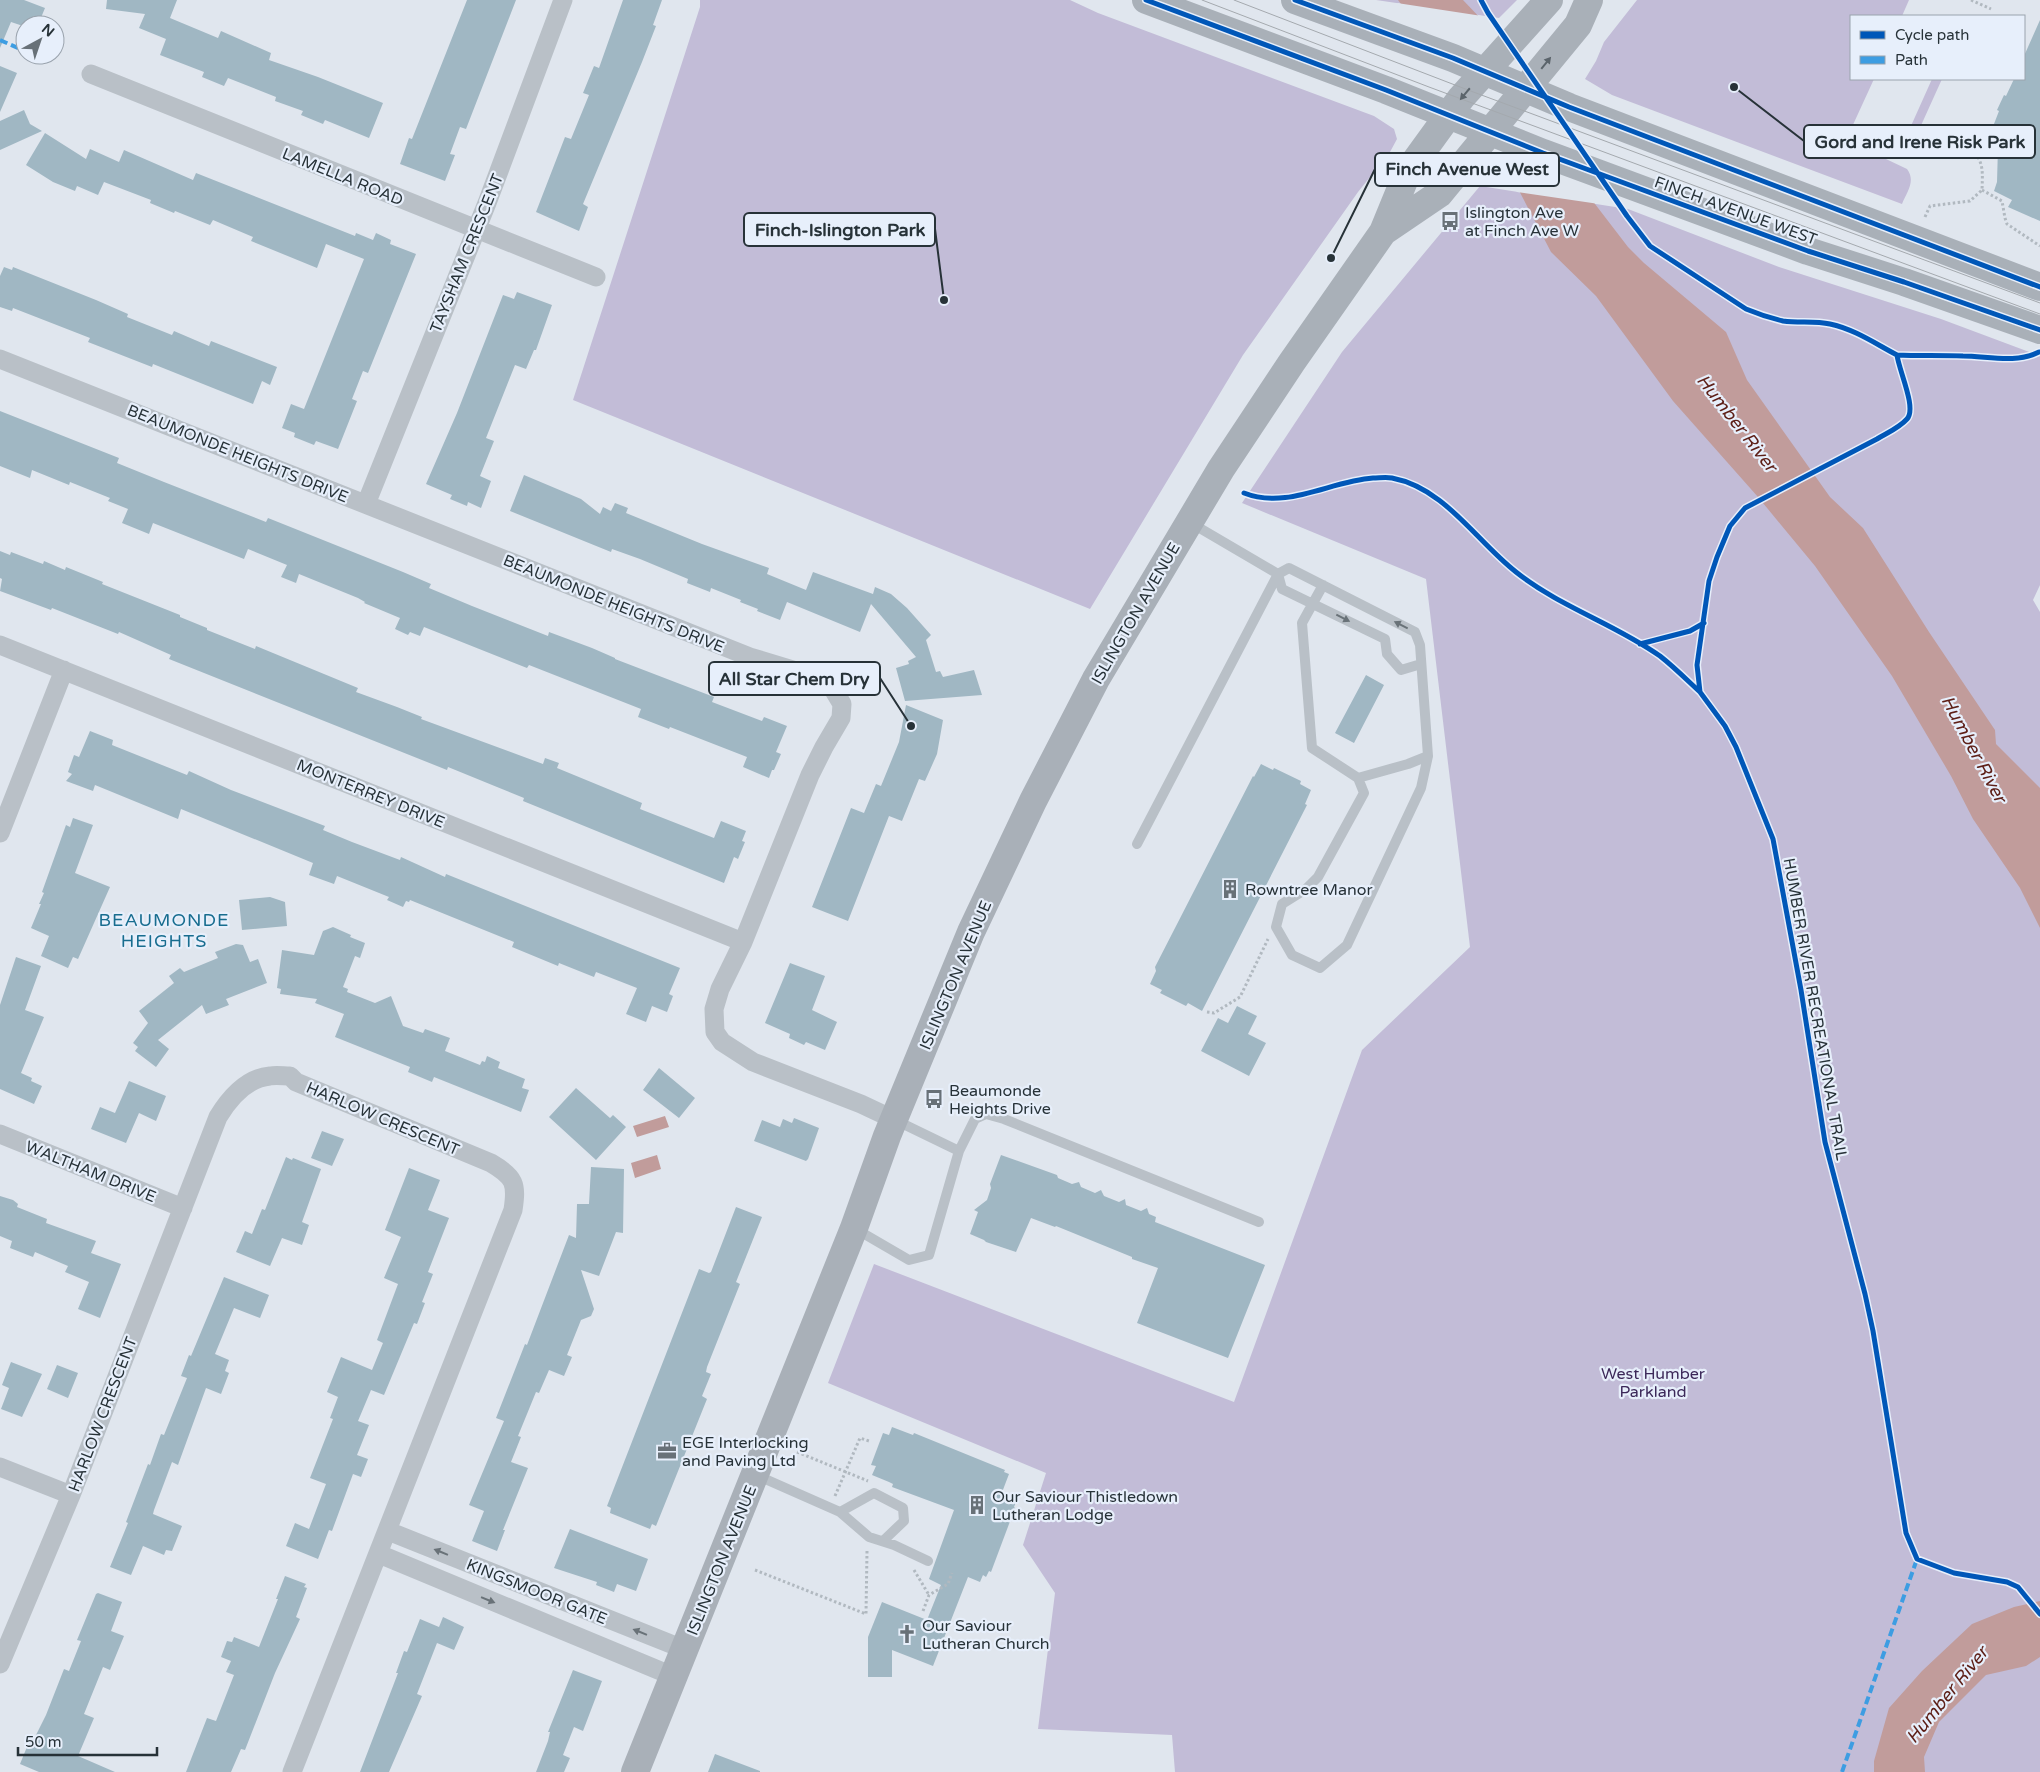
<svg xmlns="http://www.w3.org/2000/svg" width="2040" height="1772" font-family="'Varela Round',sans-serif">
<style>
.green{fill:#c2bcd7}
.water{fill:#c19c9b}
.pier{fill:#e0e6ee}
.building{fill:#a0b7c3}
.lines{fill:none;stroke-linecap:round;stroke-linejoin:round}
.path{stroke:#b1b9c0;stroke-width:3;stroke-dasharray:2.5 2.5;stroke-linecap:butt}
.service{stroke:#b9c0c7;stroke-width:10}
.minor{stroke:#b9c0c7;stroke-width:19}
.secondary{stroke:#a9b0b8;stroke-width:28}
.tram{stroke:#a4a9ae;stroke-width:1}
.quiet{stroke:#3d9de2;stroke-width:4;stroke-dasharray:8 4;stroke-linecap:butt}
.cycleway-casing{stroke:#e7effb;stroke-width:8}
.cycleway{stroke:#0057b8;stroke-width:5}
.oneway{fill:#5b646b}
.oneway2{fill:#697278}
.labels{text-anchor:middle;stroke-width:4.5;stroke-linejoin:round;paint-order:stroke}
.street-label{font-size:16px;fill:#273238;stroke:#e7effb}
.poi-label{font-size:16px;fill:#273238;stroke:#e7effb;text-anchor:start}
.park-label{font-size:16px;fill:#3c2859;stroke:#e7effb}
.water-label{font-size:18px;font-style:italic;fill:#5e2018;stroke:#e7effb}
.neighbourhood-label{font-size:18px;letter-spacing:1px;fill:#186d8f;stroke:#e7effb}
.leader{fill:none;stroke:#273238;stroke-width:2}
.callout-dot{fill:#273238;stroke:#e7effb;stroke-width:2}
.callout{fill:#e7effb;stroke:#273238;stroke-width:2}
.callout-label{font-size:18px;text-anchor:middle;font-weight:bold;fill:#273238}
</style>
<rect width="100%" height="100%" fill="#e0e6ee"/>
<!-- green -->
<path class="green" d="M700,0h370l28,13 276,103 20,13 3,10 -7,13 -32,40 -115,163 -153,254 -517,-209 127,-393z
M1376,0h141l-18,18z
M1637,0h272l-7,16h-51v63h23l-28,61 61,29c9,12 0,23 -5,35l-290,-109 -27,-16 11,-18 8,-19z
M1932,79h10l-33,73 -6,-3 -1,-3z
M1480,186l148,23 151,58 162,52 99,37v229l-7,15 7,12v1160h-865l-3,-37 -134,-6 17,-136 -32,-48 23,-72 -218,-90 46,-119 360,138 128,-352 108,-103 -44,-368 -184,-76 100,-151z"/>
<!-- water -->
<path class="water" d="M1398,0h65l20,21 34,60 78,123 33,43 16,16 82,69 21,48 83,117 33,31 66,104 66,98 1,14 44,44v140l-20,-40 -47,-69 -22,-43 -59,-100 -77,-110 -57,-69 -85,-96 -77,-105 -45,-44 -74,-142z
M665,1116l4,11 -32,10 -4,-11z
M657,1155l4,14 -26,9 -4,-15z
M2040,1601v56l-14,9 -40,9 -47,47 -15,35 1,15h-51v-11l15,-53 33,-37 50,-47 42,-17z"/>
<!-- pier -->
<path class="pier" d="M1397,3l85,13 37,64 80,124 -82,-12 -42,-81z"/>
<!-- building -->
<path class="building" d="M0,0h24l21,8 -7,17h-18l-9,-3 -11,26z
M107,0h70l-7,18 48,20 3,-7 50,22 -2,7 49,17 65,26 -14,35 -44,-18 -2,4 -22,-9 2,-4 -28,-10 1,-4 -48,-19 -4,8 -22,-9 2,-5 -44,-17 6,-16 -27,-11 6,-14 -39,-5z
M467,0h49l-50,129 -6,-2 -10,27 5,1 -10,26 -45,-17 9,-26 3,1z
M623,0h39l-9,25 3,1 -14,36 -59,142 5,3 -9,24 -43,-19 29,-75 6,2 18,-44 -6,-2 11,-27 5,2z
M2040,20v201l-32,-14 4,-7 -18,-9 3,-9 1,-35 -11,-5 12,-31 -2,-1 7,-15 2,1 8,-17h10v-23z
M0,66l17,7 -17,39z
M24,110l6,14 12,7 -42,19v-29z
M45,133l41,26 4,-10 29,13 5,-12 69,30 3,-7 159,63 1,-3 17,7 3,-7 15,7 -1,4 26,10 -48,119 -5,-2 -11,28 5,2 -19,48 -22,-8 -2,4 -20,-8 1,-4 -13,-5 9,-24 13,5 60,-150 -38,-15 -9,24 -66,-27 2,-4 -40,-17 -3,5 -35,-14 -1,2 -24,-10 1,-3 -47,-18 -6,13 -21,-9 -2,5 -22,-9 -27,-17z
M4,267l8,3 1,-3 83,33 32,14 -1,3 45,18 2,-4 35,15 2,-5 66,26 -7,18 -8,-4 -9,23 -100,-40 -1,3 -64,-25 2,-4 -77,-30 -1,3 -12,-4v-31z
M517,292l35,13 -16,45h-2l-8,19 -11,-4 -29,73 8,3 -14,35 11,5 -10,27 -13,-6 -1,4 -17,-7 2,-4 -26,-11 31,-71 46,-118 11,4z
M0,411l119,47 -2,5 47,19 102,40 2,-4 135,54 28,12 -2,4 43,18 76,30 1,-4 43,16 23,10v1l99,38 -2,5 50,19 2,-4 23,9 -11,26 5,2 -7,16h-2l-3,8 -26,-11 4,-10 -77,-30 -1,2 -31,-12 3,-8 -112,-44 -2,3 -103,-41 -4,9 -10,-4 -2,3 -13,-6 5,-11 -36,-15 1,-1 -7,-4 -59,-24 -3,9 -15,-6 6,-12 -39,-16 -4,10 -91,-36 -4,11 -27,-11 6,-14 -20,-8 2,-3 -40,-16 -1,3 -37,-15 -2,8 -30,-12z
M524,475l57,24 19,15 3,-7 8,4 4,-8 13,5 -2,5 76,31 67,24 -2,6 39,16 7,-18 60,22 2,-7 16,7 16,14 24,27 -5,5 10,32 4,-1 3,6 31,-7 8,25 -77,6 -9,-33 13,-4 -1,-3 8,-4 -45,-53 -11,28 -73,-30 -7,18 -23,-9 1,-2 -18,-7 1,-2 -30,-12 -1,4 -23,-9 1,-4 -48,-20 -28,-10 -1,3 -101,-41z
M0,551l10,4 1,-3 32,12 1,-3 21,9 1,-3 37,15 -1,2 78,31v2l27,11v2l48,19 1,-3 102,42 -2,4 41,15 25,10 -1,2 122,45 2,-6 14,5 -2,5 85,35 -2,6 74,29 7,-17 25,10 -4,10 3,1 -7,17 -4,-2 -10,26 -201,-82 1,-3 -27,-11 -49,-20 -1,3 -278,-111 2,-4 -52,-23 -1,2 -66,-26 -1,2 -51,-19 2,-12 -2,-1z
M1366,675l18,10 -30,58 -19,-10z
M906,705l37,15 -6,34 -12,27 -6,-2 -17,42 -13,-5 -41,105 -36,-14 39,-99 13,5 12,-29 5,2 18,-44z
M90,731l23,9 -1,5 75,30 2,-4 42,19 94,36 -2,4 29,12 48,18 1,-3 44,20 1,-3 234,94 -11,26 4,2 -6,16 -15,-6 -6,16 -20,-8 11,-26 -41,-16 -2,5 -35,-14 -1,3 -46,-19 2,-5 -104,-42 -1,2 -3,-1 -3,6 -16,-7 2,-3 -52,-21 -3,8 -25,-9 4,-12 -132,-54 -3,10 -83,-34 -2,6 -27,-10 6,-7 -4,-2 6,-17 5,2z
M1261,764l12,6 1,-2 27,13 -1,3 11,6 -6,14 2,1 -105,206 -14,-8 -2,3 -26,-13 2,-3 -12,-6 6,-13 -1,-4 98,-191 1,1z
M73,818l20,7 -18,48 35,14 -32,72 -5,-2 -5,11 -27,-12 8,-20 -18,-8 10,-24h-2l5,-11 -2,-1 24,-67 4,2z
M270,897l15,5 2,24 -45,4 -3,-30z
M333,927l18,8 -1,2 15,6 -5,15 -5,-2 -12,31 5,2 -1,3 28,11 16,-7 12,30 20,7 2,-4 25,9 -5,13 35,14 2,-4 3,1 2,-6 13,6 -2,6 27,11 -3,9 7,2 -8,22 -87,-35 -2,5 -24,-10 2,-5 -75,-30 9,-23 -29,-11 2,-4 -37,-5 1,-5 -4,-1 5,-38 32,5 9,-24z
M236,944l7,1 7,17 8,-3 9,24 -41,16 3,6 -23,9 -4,-9 -44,35 11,9 -13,18 -21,-16 3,-4 -5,-4 15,-20 -9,-12 35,-28 -5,-7 11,-8 4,4 34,-14 -3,-6z
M16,957l25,9 -16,44 19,7 -23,56 11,5 -1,3 11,5 -8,18 -34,-15v-84z
M790,963l35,13 -13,34 25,12 -12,28 -19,-8 -2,3 -15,-7 1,-4 -25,-11z
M1237,1006l20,10 -9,18 18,9 -17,33 -48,-25 17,-33 10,5z
M659,1068l36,30 -16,20 -36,-28z
M129,1081l37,15 -10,25 -17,-8 -13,30 -35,-14 9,-22 15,6z
M576,1088l34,30 3,-3 13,12 -30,33 -47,-43z
M794,1118l25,10 -11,31 -2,2 -52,-20 8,-21 18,7 3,-8 9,4z
M322,1131l22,8 -12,27 -21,-8z
M1001,1155l56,20 1,3 14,6 7,-2 2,5 14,6 6,-3 3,6 15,6 6,-3 1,6 15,6 6,-3 2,6 7,3 -1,5 110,43 -37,93 -91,-35 21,-55 -26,-9v-2l-76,-31 -1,1 -24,-9 -15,34 -30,-10 -2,-2 -14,-6 8,-22 -4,-2 13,-10 4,-12 -1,-4z
M286,1157l6,3 1,-2 28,11 -19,53 7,3 -7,20 -20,-7 -12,28 -34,-14 9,-21 7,3 10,-25 3,1z
M591,1167l33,2 -1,64 -7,-1 -17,44 -18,-6 13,39 -3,7 -10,4 -14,35 5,2 -8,19 -15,-6 -10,23 -3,-1 -18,44 3,1 -10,25 17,6 -25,62h2l-8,21 -25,-10 12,-30 -15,-6 35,-84 -8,-3 29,-74 2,1 42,-110 7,3 1,-34h12z
M409,1168l31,12 -12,30 21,8 -21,54 5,2 -11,28 3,1 -8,21 -3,-1 -30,72 -13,-5 -13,31 11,4 -12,30 11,4 -7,18 -8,-3 -21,57 -3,-1 -11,29 -32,-13 9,-23 14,6 17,-45 -16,-6 23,-59 -3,-1 8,-21 -11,-5 14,-35 31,13 11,-27 -6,-3 21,-56 -14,-6 17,-41 -16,-7z
M0,1196l13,4 5,4 -1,3 30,12 -1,4 50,18 -5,12 30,11 -21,54 -22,-9 11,-27 -24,-10 3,-6 -33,-14 -2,5 -23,-9 2,-7 -12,-5z
M736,1207l26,10 -26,65 4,2 -33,83 -1,5 5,2 -9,22 5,3 -51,127 -4,-2 -2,5 -40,-16 1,-5 -4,-2 92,-237 10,4 2,-1z
M224,1277l45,18 -9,23 -26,-10 -19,46 14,6 -4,11 4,2 -8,21 -15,-6 -28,77 -6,-3 -18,48 -1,4 29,12 -10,25 -6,-1 -2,5 -21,-9 -12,29 -21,-8 18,-44 -2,-1 22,-58 2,1 11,-31 3,1 23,-57 -6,-2 8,-21 2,1z
M11,1362l31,12 -20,43 -21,-8 8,-21 -7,-3z
M57,1365l21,8 -10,25 -21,-9z
M892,1427l21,8 1,-2 91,37 -1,2 5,2 -8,21 15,7 -2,5 1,1 -24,64 -2,-1 -3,6 -3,-2 -3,7 -12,-5 -35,89 -41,-16v27h-24v-40l14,-35 45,18 14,-35 -12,-6 25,-69 -62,-23 1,-3 -4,-2 -17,-7 4,-9 -5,-1 12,-32 6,2z
M570,1529l78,30 -12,32 -19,-7 -3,8 -18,-7 1,-3 -43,-14z
M285,1576l21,8 -2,3 3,1 -11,29 4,2 -25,54 -30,77 -4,-1 -10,23h-45l21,-54 9,3 18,-46 -8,-3 5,-11 -10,-4 6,-16 5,1 2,-5 25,10 19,-48h-2z
M98,1593l24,9 -11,29 13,5 -14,34 -7,-3 -19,47 10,4 -16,38 37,16h-76l-19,-8 11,-27 3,2 12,-24 18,-46 5,2 12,-30 -4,-1 19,-46z
M443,1617l21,10 -10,23 -17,-7 -20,51 5,2 -33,76h-29l38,-99h-2l8,-22 3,1 13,-33 19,8z
M573,1670l29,11 -19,50 -9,-4 -11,28 7,3 -6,14h-28l12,-31 2,-9h-2z
M715,1754l45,17v1h-52z"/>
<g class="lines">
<!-- path -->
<path class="path" d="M1971,0l20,9
M1982,190l20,11 3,17 2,6 33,22
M1925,217l5,-11 40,-5 12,-11c1,-25 1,-27 -14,-48
M1207,1012l7,1 26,-16 28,-58
M797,1452l71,29
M835,1496l25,-58 9,3
M755,1570l111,44 1,-63
M914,1570l15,25
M923,1611l6,-16 19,-11 4,-11"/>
<!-- service -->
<path class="service" d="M1191,523l87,51 4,15 103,50 2,15 14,16 20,-6
M1358,778l6,15 -46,84 -12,12 -24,15 -6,23 16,28 28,13 27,-23 74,-157 7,-32
M1137,844l141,-270 11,-6 126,64 5,13 8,111 -20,8 -50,14 -46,-30 -10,-125 21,-38
M895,1120l64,31
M854,1228l55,32 20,-5 30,-104 16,-32 11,-5 18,5 255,103
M756,1475l84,37 29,25 25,8 34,16
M840,1512l34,-19 29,15 1,13 -21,20"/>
<!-- minor -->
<path class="minor" d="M91,74l505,203
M0,359l750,298 53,16 30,16 9,15 -1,14 -17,29 -14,28 -67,167 -23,47 -6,20 1,23 7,10 31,20 108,42 34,16
M366,504l121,-301 76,-203
M0,645l743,297
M0,833l64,-163
M0,1134l183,74
M0,1467l71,28
M388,1531l298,119
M379,1554l296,123
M0,1664l71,-169 147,-378c11,-18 29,-39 52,-41 6,-1 14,0 20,0l6,6 195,81c24,14 26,21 22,47l-221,562"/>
<!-- secondary -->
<path class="secondary" d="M1146,0l240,90 157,63 265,98 96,31 136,48
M1295,0l158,58 116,49 471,180
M1383,232l56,-38 139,-169 11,-25
M635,1772l219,-544 33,-92 84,-204 62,-131 63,-122 125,-210 71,-107 91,-130 25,-61 53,-73 88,-98"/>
<!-- tram -->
<path class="tram" d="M1202,0l227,87 611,227
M1234,0l234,90 572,213"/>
<!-- quiet -->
<path class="quiet" d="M0,40l25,11
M36,55l13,6
M1842,1772l75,-213"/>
<!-- cycleway casing -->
<g class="cycleway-casing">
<path id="cycleway" d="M1146,0l240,90 157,63 265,98 96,31 136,48
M1295,0l158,58 116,49 471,180
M1481,0l7,13 139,203 23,30 96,63c12,5 24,9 37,12 16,2 32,0 47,3 24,5 46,20 67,31 2,16 20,53 10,64 -8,9 -20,14 -30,20l-132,69 -15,18 -13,31 -8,24 -12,84 3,27 25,34 11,21 37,92 28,151 24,152 40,152 8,37 33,202 11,26 37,14 53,9 11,5 22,27
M1897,355c22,1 44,0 66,1 24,0 53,8 76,-4
M1244,493c43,17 86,-12 129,-15 6,0 13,-1 19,0 53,10 84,63 124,94 44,35 99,52 144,84 14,11 27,24 40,36
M1640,644l50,-13 14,-8"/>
</g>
<!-- cycleway -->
<use href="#cycleway" class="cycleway"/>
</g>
<!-- one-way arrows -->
<defs><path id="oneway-solid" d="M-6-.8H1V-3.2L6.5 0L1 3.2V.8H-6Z" transform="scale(1.25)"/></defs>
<g class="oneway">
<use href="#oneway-solid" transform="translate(1546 63) rotate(-51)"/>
<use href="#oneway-solid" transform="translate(1465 94) rotate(130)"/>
</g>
<g class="oneway2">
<use href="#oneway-solid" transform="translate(1343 618) rotate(27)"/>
<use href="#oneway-solid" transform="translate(1401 625) rotate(-153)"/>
<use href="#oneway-solid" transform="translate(441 1552) rotate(-158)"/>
<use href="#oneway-solid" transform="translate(488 1600) rotate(22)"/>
<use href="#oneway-solid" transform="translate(640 1632) rotate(-158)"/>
</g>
<!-- icons -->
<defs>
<g id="bus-bare" transform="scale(1.5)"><path d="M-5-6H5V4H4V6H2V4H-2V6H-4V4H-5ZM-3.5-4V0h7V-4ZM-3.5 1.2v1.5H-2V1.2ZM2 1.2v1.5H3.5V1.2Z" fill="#687178" stroke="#e7effb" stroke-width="2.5" paint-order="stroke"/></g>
<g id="building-bare" transform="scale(1.5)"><path d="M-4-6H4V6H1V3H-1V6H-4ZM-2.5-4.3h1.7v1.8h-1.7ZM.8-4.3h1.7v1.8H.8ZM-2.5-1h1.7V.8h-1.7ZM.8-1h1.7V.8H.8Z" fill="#687178" stroke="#e7effb" stroke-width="2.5" paint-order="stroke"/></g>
<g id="office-bare" transform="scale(1.5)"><path d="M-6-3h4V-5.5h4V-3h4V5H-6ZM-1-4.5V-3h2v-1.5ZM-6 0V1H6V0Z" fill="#687178" stroke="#e7effb" stroke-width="2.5" paint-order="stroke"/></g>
<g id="church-bare" transform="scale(1.5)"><path d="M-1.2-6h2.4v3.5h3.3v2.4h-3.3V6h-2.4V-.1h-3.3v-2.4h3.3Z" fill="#687178" stroke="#e7effb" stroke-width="2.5" paint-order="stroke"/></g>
</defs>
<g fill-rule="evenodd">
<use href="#bus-bare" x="1450" y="221"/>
<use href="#building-bare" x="1230" y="889"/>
<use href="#bus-bare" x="934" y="1099"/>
<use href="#office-bare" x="667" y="1451"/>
<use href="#building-bare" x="977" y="1505"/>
<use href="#church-bare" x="907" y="1634"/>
</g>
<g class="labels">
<!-- street labels -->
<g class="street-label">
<text transform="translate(343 176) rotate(22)" y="6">LAMELLA ROAD</text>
<text transform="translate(1736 210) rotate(20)" y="6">FINCH AVENUE WEST</text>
<text transform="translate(466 253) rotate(-68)" y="6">TAYSHAM CRESCENT</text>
<text transform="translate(238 453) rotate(22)" y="6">BEAUMONDE HEIGHTS DRIVE</text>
<text transform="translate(614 603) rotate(22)" y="6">BEAUMONDE HEIGHTS DRIVE</text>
<text transform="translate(1135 613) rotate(-60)" y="6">ISLINGTON AVENUE</text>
<text transform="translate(371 793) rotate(22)" y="6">MONTERREY DRIVE</text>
<text transform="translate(955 975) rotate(-67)" y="6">ISLINGTON AVENUE</text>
<text transform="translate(1816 1009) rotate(80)" y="6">HUMBER RIVER RECREATIONAL TRAIL</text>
<text transform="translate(383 1118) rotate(23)" y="6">HARLOW CRESCENT</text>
<text transform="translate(91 1171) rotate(22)" y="6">WALTHAM DRIVE</text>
<text transform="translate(102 1414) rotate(-69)" y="6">HARLOW CRESCENT</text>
<text transform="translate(721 1560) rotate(-68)" y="6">ISLINGTON AVENUE</text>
<text transform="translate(537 1591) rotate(22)" y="6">KINGSMOOR GATE</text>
</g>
<!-- poi labels -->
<g class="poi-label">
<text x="1465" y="218">Islington Ave<tspan x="1465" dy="18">at Finch Ave W</tspan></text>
<text x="1245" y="895">Rowntree Manor</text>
<text x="949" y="1096">Beaumonde<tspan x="949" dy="18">Heights Drive</tspan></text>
<text x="682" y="1448">EGE Interlocking<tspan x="682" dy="18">and Paving Ltd</tspan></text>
<text x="992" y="1502">Our Saviour Thistledown<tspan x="992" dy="18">Lutheran Lodge</tspan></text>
<text x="922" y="1631">Our Saviour<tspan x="922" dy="18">Lutheran Church</tspan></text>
</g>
<!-- park labels -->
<g class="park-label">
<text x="1653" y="1379">West Humber<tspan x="1653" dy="18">Parkland</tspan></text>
</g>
<!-- water labels -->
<g class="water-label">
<text transform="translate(1737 423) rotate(52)" y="6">Humber River</text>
<text transform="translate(1974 749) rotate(62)" y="6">Humber River</text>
<text transform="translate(1947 1695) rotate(-51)" y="6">Humber River</text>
</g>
<!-- neighbourhood labels -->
<g class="neighbourhood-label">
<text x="164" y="926">BEAUMONDE<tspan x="164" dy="21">HEIGHTS</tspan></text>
</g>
</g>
<!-- callouts -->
<path class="leader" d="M1734 87L1804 141M1331 258L1375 169M944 300L935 229M911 726L880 678"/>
<g class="callout-dot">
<circle cx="1734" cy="87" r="5"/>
<circle cx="1331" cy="258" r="5"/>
<circle cx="944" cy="300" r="5"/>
<circle cx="911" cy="726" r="5"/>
</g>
<g class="callout">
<rect x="1804" y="125" width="231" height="33" rx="5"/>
<rect x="1375" y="153" width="184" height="33" rx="5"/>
<rect x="744" y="213" width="191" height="33" rx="5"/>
<rect x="709" y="662" width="171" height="33" rx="5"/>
</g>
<g class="callout-label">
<text x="1920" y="148">Gord and Irene Risk Park</text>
<text x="1467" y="175">Finch Avenue West</text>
<text x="840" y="236">Finch-Islington Park</text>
<text x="794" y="685">All Star Chem Dry</text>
</g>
<!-- legend -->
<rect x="1850" y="15" width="175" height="65" fill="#e7effb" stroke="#9aa3ad"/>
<rect x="1860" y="31" width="25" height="8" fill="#0057b8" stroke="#9aa3ad"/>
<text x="1895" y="40" font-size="15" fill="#273238">Cycle path</text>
<rect x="1860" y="56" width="25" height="8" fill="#3d9de2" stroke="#9aa3ad"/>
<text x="1895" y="65" font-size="15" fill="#273238">Path</text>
<!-- north arrow -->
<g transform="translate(40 40) rotate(40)"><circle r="24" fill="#e7effb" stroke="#9aa3ad"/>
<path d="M0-4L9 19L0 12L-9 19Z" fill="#687178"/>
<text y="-8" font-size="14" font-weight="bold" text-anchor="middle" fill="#273238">N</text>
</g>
<!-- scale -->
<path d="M18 1747v8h139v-8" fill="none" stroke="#273238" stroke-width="2.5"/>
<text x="25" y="1747" font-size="15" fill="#273238" stroke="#e7effb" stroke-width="4" paint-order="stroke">50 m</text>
</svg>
